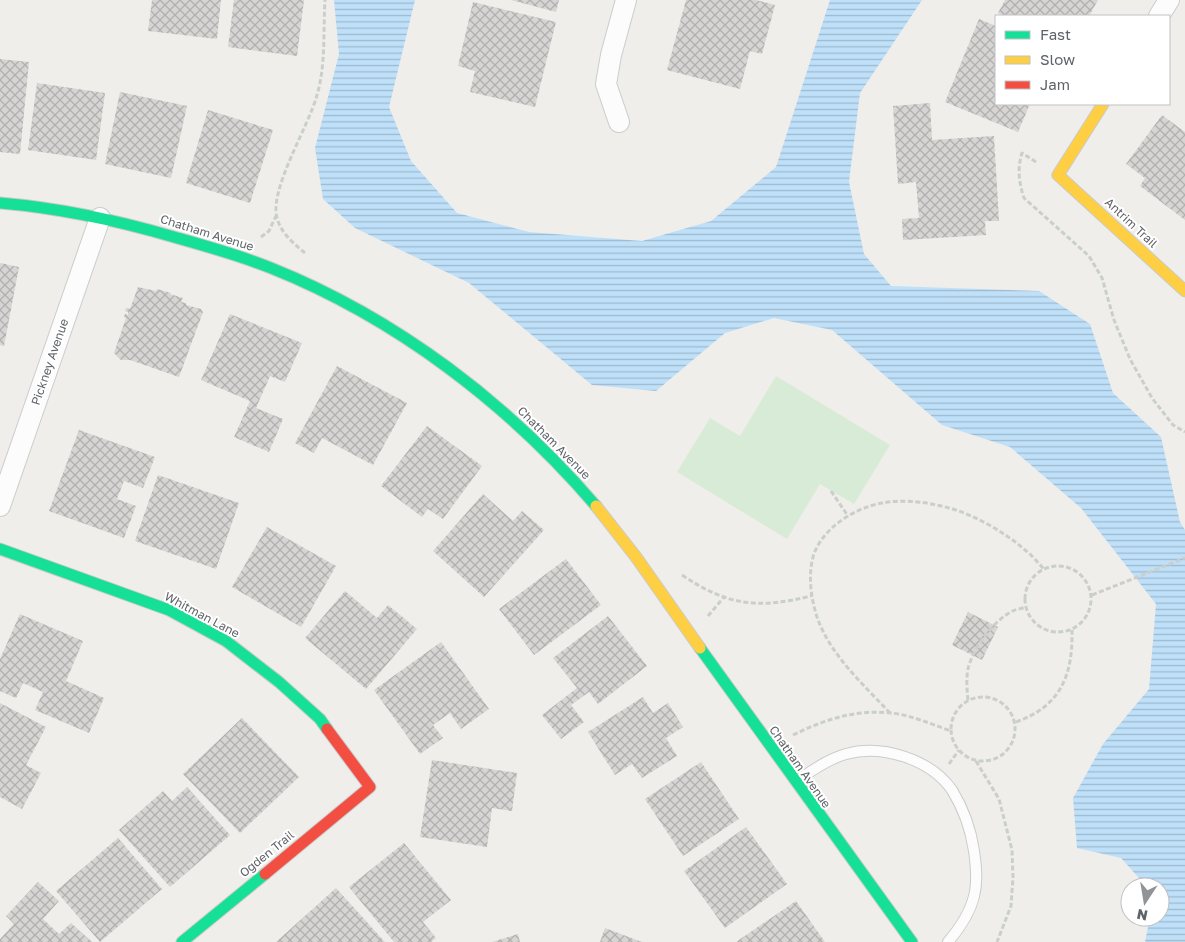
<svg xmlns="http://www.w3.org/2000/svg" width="1185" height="942" font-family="'Golos Text',sans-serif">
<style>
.park{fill:#d8ebd6}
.water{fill:url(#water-rules)}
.building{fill:url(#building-cross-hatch)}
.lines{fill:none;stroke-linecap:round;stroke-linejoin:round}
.lane-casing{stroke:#cbcccc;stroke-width:12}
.street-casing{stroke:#cbcccc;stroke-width:22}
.fast-casing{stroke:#cacacb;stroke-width:13}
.slow-casing{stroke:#cacacb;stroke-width:13}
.jam-casing{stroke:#cacacb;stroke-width:13}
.path{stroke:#cacfcc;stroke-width:3;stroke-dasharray:5 2.5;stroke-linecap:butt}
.lane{stroke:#fdfcfc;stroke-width:10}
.street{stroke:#fdfcfc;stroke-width:20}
.fast{stroke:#16e098;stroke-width:11}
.slow{stroke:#ffcf43;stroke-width:11}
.jam{stroke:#f24e42;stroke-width:11}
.labels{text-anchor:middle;stroke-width:4;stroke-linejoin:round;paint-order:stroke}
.street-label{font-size:12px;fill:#5f6368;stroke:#fff}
</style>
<defs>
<pattern id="water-rules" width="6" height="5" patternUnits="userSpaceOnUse" patternTransform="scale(1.25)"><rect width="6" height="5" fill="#bfe0f9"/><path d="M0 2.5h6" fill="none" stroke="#9eb9cd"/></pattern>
<pattern id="building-cross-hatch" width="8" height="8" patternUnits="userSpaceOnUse" patternTransform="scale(1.25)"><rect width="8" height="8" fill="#d6d5d3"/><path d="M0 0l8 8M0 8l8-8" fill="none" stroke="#b1b0af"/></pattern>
</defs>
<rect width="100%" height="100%" fill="#efeeea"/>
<!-- park -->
<path class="park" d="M776,376l114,69 -36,59 -34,-20 -33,55 -110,-67 33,-54 30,18z"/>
<!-- water -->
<path class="water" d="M334,0h81l-26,107 22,54 46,52 72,19 113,9 69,-20 65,-54 54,-167h92l-62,93 -11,89 15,72 27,32 148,5 51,33 23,69 48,44 19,85 5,8v412h-40l5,-25h10v-30h-13l-26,-29 -44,-10 -4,-50 30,-54 46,-55 7,-85 -75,-96 -71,-61 -68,-22 -110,-95 -58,-12 -49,15 -69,58 -64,-6 -123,-102 -114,-55 -32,-29 -8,-51 24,-94z"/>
<!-- building -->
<path class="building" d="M152,0h69l-4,39 -69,-8z
M234,0h70l-7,56 -69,-9z
M511,0h48l-3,12z
M686,0h70l19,5 -13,49 -12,-3 -10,38 -73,-19z
M1005,0h93l-9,16h-85l-6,-3z
M473,2l83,20 -21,85 -65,-15 5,-21 -17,-5z
M979,19l17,7v78h34l-12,28 -73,-30z
M0,59l29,3 -9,92 -20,-2z
M37,83l68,10 -9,67 -68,-10z
M120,92l67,14 -16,72 -66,-14z
M930,103l2,37 62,-4 5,85h-14l1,14 -83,5 -1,-21 17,-1 -3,-36 -18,2 -5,-78z
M208,110l65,20 -23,73 -64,-20z
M1162,115l23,17v88l-45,-34 5,-8 -19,-14z
M0,263l19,4 -15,79 -4,-1z
M138,287l18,4 1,-2 14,4 -1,1 13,4 -2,4 5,1v2l15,4 2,3 -24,65 -49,-17h-9l-7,-7 12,-35 -2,-1 1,-3 3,1v-3l-3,-1 1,-3 4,1z
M230,314l72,29 -17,39 -15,-6 -14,32 27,11 -14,33 -35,-15 16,-36 -49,-21z
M337,366l70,37 -34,62 -51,-27 -8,15 -19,-10z
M427,426l55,40 -39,53 -15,-10 -6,8 -41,-31z
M79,430l76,27 -12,31 -19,-7 -7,18 19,7 -12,32 -75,-27z
M158,475l81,28 -23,66 -81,-28z
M483,494l30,27 9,-10 22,19 -60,67 -51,-46z
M267,527l69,39 -35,61 -69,-40z
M566,559l35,46 -67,50 -35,-46z
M345,591l32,27 11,-13 29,24 -51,60 -61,-51z
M968,612l30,15 -16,33 -30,-15z
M20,614l63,27 -17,40 38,17 -15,35 -54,-23 8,-18 -20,-9 -7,15 -16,-7v-32z
M608,616l39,50 -49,38 -9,-12 -18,13 13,17 -23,17 -19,-24 35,-27 -24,-30z
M441,642l48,67 -28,20 -11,-16 -17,12 10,13 -23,16 -46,-64z
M643,697l10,16 15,-10 15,24 -17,11 11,18 -35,22 -10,-14 -17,11 -27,-43z
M0,703l46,24 -20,38 15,8 -19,36 -22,-12z
M242,718l57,59 -59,56 -57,-59z
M432,760l85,13 -5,38 -20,-3 -5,39 -67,-10z
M701,762l38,57 -56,37 -38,-57z
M187,787l43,48 -60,52 -51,-57 44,-39 9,10z
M746,827l41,57 -62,44 -41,-57z
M118,838l44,51 -62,53 -44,-51z
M404,843l47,57 -28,22 13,16 -5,4h-37l-45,-55z
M38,882l21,19 -16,18 16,15 12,-11 21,19h-92v-3l14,-15 -8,-8z
M336,888l49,54h-109z
M796,901l29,41h-89z
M605,928l37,14h-42z
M518,934l2,8h-28z"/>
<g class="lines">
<!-- lane casing -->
<g class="lane-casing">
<path id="lane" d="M796,781c16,-10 32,-22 50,-27 36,-10 84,5 106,36 11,18 19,40 22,61 2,14 4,30 0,45 -4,17 -15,33 -26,46"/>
</g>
<!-- street casing -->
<g class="street-casing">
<path id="street" d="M1159,16l10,-16
M619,122l-13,-38 5,-29 15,-55
M0,506l100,-288"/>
</g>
<!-- fast casing -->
<g class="fast-casing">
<path id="fast" d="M0,203c59,5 116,17 174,34 32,9 65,18 97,31 125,50 238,136 325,238
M0,549l169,61 57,31 53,41 41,37 7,10
M700,648l212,294
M182,942l83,-68"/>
</g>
<!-- slow casing -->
<g class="slow-casing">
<path id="slow" d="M1103,104l-45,71 127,116
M596,506l40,51 64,91"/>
</g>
<!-- jam casing -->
<g class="jam-casing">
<path id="jam" d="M265,874l105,-87 -43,-58"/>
</g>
<!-- path -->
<path class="path" d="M1036,162l-14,-9c-5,16 -3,30 2,45l65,58 13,22 12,42 16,39 22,39 21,27 12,7
M261,237l8,-6 7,-15
M305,253c-12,-10 -24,-20 -28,-35 -8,-29 32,-92 40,-123 9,-30 6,-64 8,-95
M831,491l17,25
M1025 599a33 33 0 1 1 66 0a33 33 0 1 1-66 0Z
M682,575c46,31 76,34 129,21
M1092,595l93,-37
M708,616l16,-19
M951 729a32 32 0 1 1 64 0a32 32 0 1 1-64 0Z
M968,700c-1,-10 -2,-20 0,-31 4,-19 25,-48 43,-57 4,-3 10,-3 15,-5
M890,713c-26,-28 -60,-58 -73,-96 -6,-19 -9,-40 -4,-60 8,-28 41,-49 69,-54 22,-4 45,-1 67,5 24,6 57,25 76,42 7,5 13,13 19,19
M1016,722c45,-16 57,-47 56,-92
M793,735c31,-15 62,-26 98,-22 20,2 40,11 60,18
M976,761l23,38 13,51 1,27 -2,29 -14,36
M949,764l10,-14"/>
<!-- lane -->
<use href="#lane" class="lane"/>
<!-- street -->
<use href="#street" class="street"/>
<!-- fast -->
<use href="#fast" class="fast"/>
<!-- slow -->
<use href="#slow" class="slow"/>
<!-- jam -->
<use href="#jam" class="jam"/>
</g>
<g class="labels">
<!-- street labels -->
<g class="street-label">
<text transform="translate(1131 223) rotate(43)" y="4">Antrim Trail</text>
<text transform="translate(207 233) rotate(17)" y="4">Chatham Avenue</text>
<text transform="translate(50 362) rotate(-71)" y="4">Pickney Avenue</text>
<text transform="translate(554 443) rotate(45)" y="4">Chatham Avenue</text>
<text transform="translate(202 615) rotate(28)" y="4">Whitman Lane</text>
<text transform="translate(800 767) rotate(55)" y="4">Chatham Avenue</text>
<text transform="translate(267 854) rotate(-39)" y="4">Ogden Trail</text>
</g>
</g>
<!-- legend -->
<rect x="995" y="15" width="175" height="90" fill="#ffffff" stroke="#bfc1c3"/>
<rect x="1005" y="31" width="25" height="8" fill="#16e098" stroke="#bfc1c3"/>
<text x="1040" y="40" font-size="15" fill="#5f6368">Fast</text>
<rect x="1005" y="56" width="25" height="8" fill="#ffcf43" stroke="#bfc1c3"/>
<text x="1040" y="65" font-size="15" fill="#5f6368">Slow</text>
<rect x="1005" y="81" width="25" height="8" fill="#f24e42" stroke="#bfc1c3"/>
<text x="1040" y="90" font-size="15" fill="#5f6368">Jam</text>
<!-- north arrow -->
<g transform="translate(1145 902) rotate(192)"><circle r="24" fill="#ffffff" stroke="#bfc1c3"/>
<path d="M0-4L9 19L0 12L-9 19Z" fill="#919496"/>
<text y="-8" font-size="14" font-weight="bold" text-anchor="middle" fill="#5f6368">N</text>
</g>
</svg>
